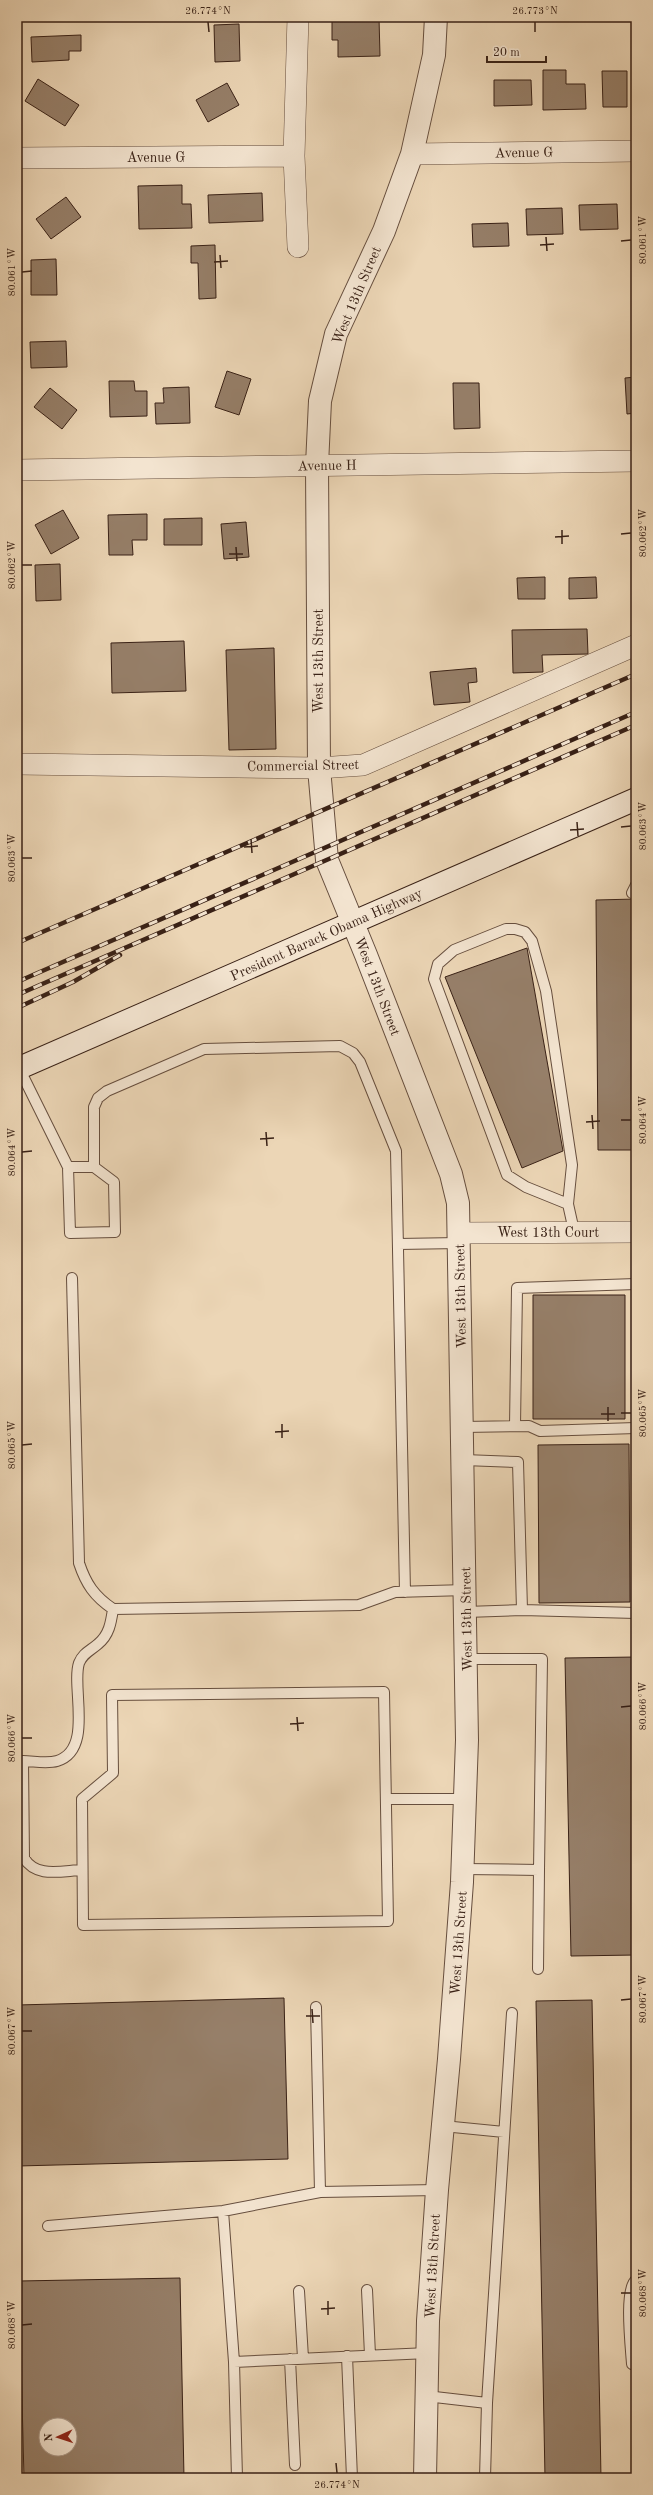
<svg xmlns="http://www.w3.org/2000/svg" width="653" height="2495" font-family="'Old Standard TT',serif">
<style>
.building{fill:#967f69;stroke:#392116;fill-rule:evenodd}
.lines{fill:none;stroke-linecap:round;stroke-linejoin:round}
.service-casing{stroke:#664e3e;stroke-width:12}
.minor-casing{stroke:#664e3e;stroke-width:22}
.tertiary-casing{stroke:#664e3e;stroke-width:24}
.secondary-casing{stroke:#392116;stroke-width:24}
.service{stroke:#f3e4d0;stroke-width:10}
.minor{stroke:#f3e4d0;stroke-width:21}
.tertiary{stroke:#f3e4d0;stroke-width:22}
.secondary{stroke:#f3e4d0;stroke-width:22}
.rail-casing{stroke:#392116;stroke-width:4.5}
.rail{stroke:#f3e4d0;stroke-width:3;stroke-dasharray:9;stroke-linecap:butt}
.ticks{fill:none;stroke:#392116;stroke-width:1.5}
.labels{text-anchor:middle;stroke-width:3.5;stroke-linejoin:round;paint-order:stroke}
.street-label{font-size:14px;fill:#392116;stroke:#f3e4d0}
.neatline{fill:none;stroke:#392116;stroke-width:1.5}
.ticks-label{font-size:10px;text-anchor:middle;fill:#392116}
</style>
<rect width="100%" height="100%" fill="#ecd6b6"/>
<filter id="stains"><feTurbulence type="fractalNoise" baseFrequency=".005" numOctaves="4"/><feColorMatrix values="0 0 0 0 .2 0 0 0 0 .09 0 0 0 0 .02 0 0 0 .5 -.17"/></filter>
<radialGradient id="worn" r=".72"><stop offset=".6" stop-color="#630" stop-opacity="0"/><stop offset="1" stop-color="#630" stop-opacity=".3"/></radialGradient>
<!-- building -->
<path class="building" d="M332,18h47l1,38 -42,1v-17h-6z
M239,24l1,37 -25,1 -1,-37z
M81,35v16h-12v9l-37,2 -1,-25z
M543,70h23v14h19l1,25 -43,1z
M602,71h25v36h-24z
M38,79l41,26 -14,21 -40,-25z
M494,80h37l1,25 -38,1z
M227,83l12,22 -31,17 -12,-22z
M182,185v19h9l1,24 -53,1 -1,-43z
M262,193l1,28 -54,2 -1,-28z
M66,197l15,20 -30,22 -15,-20z
M617,204l1,25 -38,1 -1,-25z
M562,208l1,26 -36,1 -1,-26z
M508,223l1,23 -36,1 -1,-23z
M215,245l1,53 -17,1 -1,-36h-7v-17z
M56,259l1,36h-26v-35z
M66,341l1,26 -36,1 -1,-26z
M227,371l24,8 -12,36 -24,-8z
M636,377v36l-9,1 -2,-36z
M109,381h25l1,10h12v25l-37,1z
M453,383h26l1,45 -26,1z
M189,387l1,36 -34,1 -1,-21h9l-1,-15z
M50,388l27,22 -15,19 -28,-22z
M63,510l16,28 -28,16 -16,-29z
M147,514v26h-15l1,15h-24l-1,-40z
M202,518v27h-38v-26z
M246,522l3,35 -25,2 -3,-35z
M60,564l1,36 -25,1 -1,-36z
M545,577v22h-27l-1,-21z
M596,577l1,21 -28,1v-21z
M587,629l1,25 -46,1 1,17 -30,1 -1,-43z
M184,641l2,50 -74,2 -1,-50z
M274,648l2,101 -47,1 -3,-100z
M476,668l1,14 -9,1 2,19 -36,3 -4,-33z
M636,899v251h-38l-2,-250z
M527,948l36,203 -41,17 -77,-191z
M533,1295h92v124h-92z
M629,1444l1,158 -91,1 -1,-158z
M636,1657v298l-65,1 -6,-298z
M284,1998l4,161 -270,7 -1,-161z
M592,2000l9,478h-56l-9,-477z
M180,2278l4,200h-160l-5,-197zM46,2425h24v24h-24z"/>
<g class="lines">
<!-- service casing -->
<g class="service-casing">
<path id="service" d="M632,893l4,-8
M19,1068l49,99h26l20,15 1,50 -45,1 -2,-66
M94,1167v-60l4,-9 9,-7 97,-42 136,-3 13,7 7,9 36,89 9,441
M568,1204l-42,-17 -19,-12 -73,-196 4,-15 16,-14 52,-21h9l10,3 7,9 14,50 26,174 -4,39 6,27
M398,1244l61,-1
M72,1278l7,285c7,21 15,33 34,46l246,-4 36,-13 71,-2
M515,1426l2,-138 119,-4
M463,1427l66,-1 11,5 96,-3
M464,1460l54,2 4,148
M466,1612l56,-2 114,3
M384,1692l4,229 -305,4 -1,-126 31,-26 -1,-78z
M386,1799h79
M463,1869l76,1 3,-211h-75
M82,1870c-22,1 -46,8 -58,-12l-1,-97c10,0 24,3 34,0 37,-11 14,-74 22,-98 4,-10 11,-12 19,-19 11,-9 13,-21 15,-35
M538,1969l1,-99
M316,2007l4,185 117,-2
M443,2126l61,6
M223,2211l11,151 3,116
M48,2226l175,-15 97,-19
M367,2290l3,65
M299,2291l4,67
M347,2356l5,122
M290,2359l5,106
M234,2362l194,-9
M632,2364c-1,-16 -8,-76 4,-84
M426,2396l61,7 -2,75
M487,2403l25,-390"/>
</g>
<!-- minor casing -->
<g class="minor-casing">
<path id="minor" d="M298,17l-4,139 4,91
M412,154l224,-3
M17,158l277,-2
M17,470l619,-9
M17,764l302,4 44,-3 273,-120
M459,1233l177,-1"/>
</g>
<!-- tertiary casing -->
<g class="tertiary-casing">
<path id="tertiary" d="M425,2478l3,-157 9,-131 12,-131 13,-177 5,-142 -9,-537 -7,-29 -85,-219 -39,-95 -8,-92 -2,-303 3,-64 16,-67 48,-103 28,-77 22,-99 2,-38"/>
</g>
<!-- secondary casing -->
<g class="secondary-casing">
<path id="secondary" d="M17,1069l619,-270"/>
</g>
<!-- service -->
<use href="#service" class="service"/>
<!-- minor -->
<use href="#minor" class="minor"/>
<!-- tertiary -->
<use href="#tertiary" class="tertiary"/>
<!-- secondary -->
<use href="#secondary" class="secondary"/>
<!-- rail casing -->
<g class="rail-casing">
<path id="rail" d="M17,943l619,-269
M17,982l619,-270
M17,995l619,-270
M17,1008l56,-26 47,-27"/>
</g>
<!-- rail -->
<use href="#rail" class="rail"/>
</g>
<!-- ticks -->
<path class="ticks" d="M208,22l1,10M535,22v10M546,237l1,14M621,241l10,-1M540,245l14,-1M220,255l1,13M214,262l14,-1M22,272l10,-1M562,530v14M621,534l10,-1M555,537l14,-1M236,547l1,14M229,554h14M22,565h10M577,822l1,14M621,827l10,-1M570,830l14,-1M251,839l1,14M244,847l14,-1M22,858h10M592,1115l1,14M621,1120h10M586,1122l14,-1M266,1132l1,14M260,1139l14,-1M22,1152l10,-1M608,1407v14M621,1413h10M601,1414h14M282,1424v14M275,1432l14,-1M22,1445l10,-1M621,1707l10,-1M297,1717l1,14M290,1724l14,-1M22,1738h10M621,2000l10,-1M312,2009l1,14M306,2016h14M22,2031h10M621,2293h10M328,2301v14M321,2309l14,-1M22,2325l10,-1M336,2463l1,10"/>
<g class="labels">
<!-- street labels -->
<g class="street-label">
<text transform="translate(524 152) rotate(-1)" y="5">Avenue G</text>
<text x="156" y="162">Avenue G</text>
<text transform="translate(356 295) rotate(-67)" y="5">West 13th Street</text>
<text transform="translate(327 465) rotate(-1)" y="5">Avenue H</text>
<text transform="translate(318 661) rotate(-90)" y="5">West 13th Street</text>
<text transform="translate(303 765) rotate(-1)" y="5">Commercial Street</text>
<text transform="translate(326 934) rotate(-24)" y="5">President Barack Obama Highway</text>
<text transform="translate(378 986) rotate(69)" y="5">West 13th Street</text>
<text x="548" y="1237">West 13th Court</text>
<text transform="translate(460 1296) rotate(-91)" y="5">West 13th Street</text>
<text transform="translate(466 1619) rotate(-91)" y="5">West 13th Street</text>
<text transform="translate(458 1943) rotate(-86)" y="5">West 13th Street</text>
<text transform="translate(432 2266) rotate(-87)" y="5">West 13th Street</text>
</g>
</g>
<!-- margin -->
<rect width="653" height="2495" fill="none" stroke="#ecd6b6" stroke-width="44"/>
<!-- north arrow -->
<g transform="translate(58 2437) rotate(267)"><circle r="19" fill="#f3e4d0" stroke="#a99686"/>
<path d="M0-3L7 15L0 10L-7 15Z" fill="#8f2418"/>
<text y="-6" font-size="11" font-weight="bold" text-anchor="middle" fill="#392116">N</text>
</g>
<!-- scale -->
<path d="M487 56v6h59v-6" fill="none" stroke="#392116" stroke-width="2"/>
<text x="493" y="56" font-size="12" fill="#392116" stroke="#f3e4d0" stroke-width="3" paint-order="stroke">20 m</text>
<rect x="22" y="22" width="609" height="2451" class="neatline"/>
<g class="ticks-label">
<text x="208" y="14">26.774°N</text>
<text x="535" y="14">26.773°N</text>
<text transform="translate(642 240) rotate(-90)" y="4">80.061°W</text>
<text transform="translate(11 272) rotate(-90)" y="4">80.061°W</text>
<text transform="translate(642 533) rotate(-90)" y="4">80.062°W</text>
<text transform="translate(11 565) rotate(-90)" y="4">80.062°W</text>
<text transform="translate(642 826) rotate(-90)" y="4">80.063°W</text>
<text transform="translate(11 858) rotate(-90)" y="4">80.063°W</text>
<text transform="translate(642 1120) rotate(-90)" y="4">80.064°W</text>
<text transform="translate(11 1152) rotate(-90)" y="4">80.064°W</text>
<text transform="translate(642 1413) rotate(-90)" y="4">80.065°W</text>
<text transform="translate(11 1445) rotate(-90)" y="4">80.065°W</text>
<text transform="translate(642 1706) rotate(-90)" y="4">80.066°W</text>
<text transform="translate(11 1738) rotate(-90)" y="4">80.066°W</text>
<text transform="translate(642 1999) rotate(-90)" y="4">80.067°W</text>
<text transform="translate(11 2031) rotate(-90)" y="4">80.067°W</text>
<text transform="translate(642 2293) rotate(-90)" y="4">80.068°W</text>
<text transform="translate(11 2325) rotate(-90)" y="4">80.068°W</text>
<text x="337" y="2488">26.774°N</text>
</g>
<rect width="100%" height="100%" filter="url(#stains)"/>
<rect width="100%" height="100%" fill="url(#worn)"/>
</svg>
